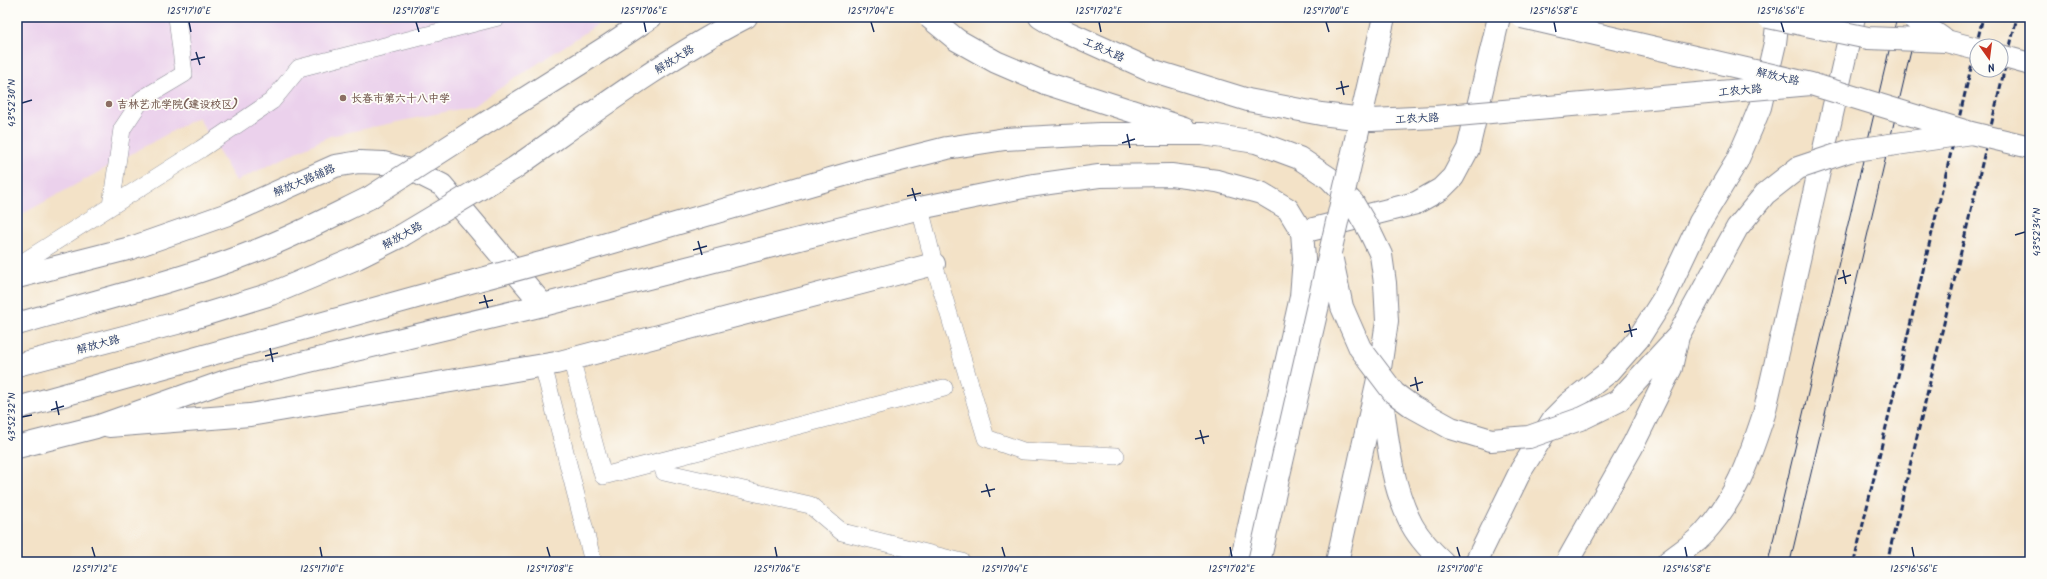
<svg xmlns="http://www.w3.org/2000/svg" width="2047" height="579" font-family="Kalam,'LXGW WenKai TC',sans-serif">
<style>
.built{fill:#ebd1ec}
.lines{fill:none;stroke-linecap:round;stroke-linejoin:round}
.service-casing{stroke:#878892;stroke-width:18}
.minor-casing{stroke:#878892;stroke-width:24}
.tertiary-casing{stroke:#878892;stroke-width:24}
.primary-casing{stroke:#878892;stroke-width:24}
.service{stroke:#fff;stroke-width:17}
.minor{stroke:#fff;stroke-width:22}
.tertiary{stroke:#fff;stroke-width:22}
.primary{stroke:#fff;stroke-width:22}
.tram{stroke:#1b2f5e;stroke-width:1}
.rail{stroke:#1b2f5e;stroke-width:3;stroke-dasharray:6 3;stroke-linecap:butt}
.primary-bridge-casing{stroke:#878892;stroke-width:24;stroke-linecap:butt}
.primary-bridge{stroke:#fff;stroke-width:22}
.ticks{fill:none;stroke:#1b2f5e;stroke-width:1.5}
.education-dot{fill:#8d6e63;stroke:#fdfcf7;stroke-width:1.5}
.labels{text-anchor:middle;stroke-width:3.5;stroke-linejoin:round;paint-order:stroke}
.street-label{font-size:11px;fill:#1b2f5e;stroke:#fdfcf7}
.education-label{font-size:11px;font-weight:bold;fill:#785e54;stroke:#fdfcf7;text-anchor:start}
.neatline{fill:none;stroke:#1b2f5e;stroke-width:1.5}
.ticks-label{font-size:10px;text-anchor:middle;fill:#1b2f5e}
</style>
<rect width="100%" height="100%" fill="#fdfcf7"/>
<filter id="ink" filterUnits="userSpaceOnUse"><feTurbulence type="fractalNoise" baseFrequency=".025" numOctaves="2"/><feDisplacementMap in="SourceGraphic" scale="8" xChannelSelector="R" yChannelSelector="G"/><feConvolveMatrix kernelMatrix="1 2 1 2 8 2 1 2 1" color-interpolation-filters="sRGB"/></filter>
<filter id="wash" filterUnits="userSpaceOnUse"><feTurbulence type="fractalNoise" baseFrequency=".012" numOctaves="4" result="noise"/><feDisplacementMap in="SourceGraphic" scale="16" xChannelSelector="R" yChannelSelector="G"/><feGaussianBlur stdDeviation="0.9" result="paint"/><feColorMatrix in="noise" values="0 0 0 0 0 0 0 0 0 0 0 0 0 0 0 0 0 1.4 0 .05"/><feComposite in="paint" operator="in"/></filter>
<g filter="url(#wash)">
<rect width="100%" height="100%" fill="#f3e2c7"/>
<!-- built -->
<path class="built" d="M17,17h592l-136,89 -143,30 -94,45 -38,-64 -181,100z"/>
</g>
<g filter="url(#ink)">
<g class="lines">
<!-- service casing -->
<g class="service-casing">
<path id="service" d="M111,206l11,-77 20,-30 42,-25 -7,-57
M920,208l14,56 52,174 37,13 93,5
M17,266l184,-117 71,-48 27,-33 199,-51
M571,358l32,118 341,-88
M543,365l50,197
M661,461l3,11 146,33 32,27 120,30"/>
</g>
<!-- minor casing -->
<g class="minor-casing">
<path id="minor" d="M109,426l141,-11 306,-52 378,-99"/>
</g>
<!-- tertiary casing -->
<g class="tertiary-casing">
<path id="tertiary" d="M1302,232l114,-29 25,-14 12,-12 15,-28 31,-132
M17,277l114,-29 97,-34 107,-48 24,-4 25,1 32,9 26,13 101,120
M17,447l79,-20 130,-46 317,-76 377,-97 108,-22 71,-10 72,-1 46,6 44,12 27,16 14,23 2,26 -3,39 -60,265
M1476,562l45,-92 33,-52 14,-14 42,-33 28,-32 26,-41 36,-76 37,-61 14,-32 9,-22 15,-64 3,-26"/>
</g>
<!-- primary casing -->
<g class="primary-casing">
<path id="primary" d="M1040,17l18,11
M1045,83l139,45
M470,133l138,-87 43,-29
M513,169c76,-53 151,-110 233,-152
M548,261l320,-93 79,-20 58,-9 95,-5h103l53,8 43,16 30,20 24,25
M17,324c78,-23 160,-42 236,-72 40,-15 77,-35 116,-54
M17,365l160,-42 94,-29 86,-36 44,-22
M1380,386c7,44 9,92 29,133 7,16 21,31 34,43
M17,408l461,-128
M1337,562l42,-187 8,-54 -2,-38 -4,-28 -11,-23
M1668,562c11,-9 26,-18 36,-29 33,-36 45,-74 60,-119l90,-397"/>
</g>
<!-- service -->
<use href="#service" class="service"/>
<!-- minor -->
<use href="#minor" class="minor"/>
<!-- tertiary -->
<use href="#tertiary" class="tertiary"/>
<!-- primary -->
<use href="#primary" class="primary"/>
<!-- tram -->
<path class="tram" d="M1768,562l129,-545
M1790,562l129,-545"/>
<!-- rail -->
<path class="rail" d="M1854,562l129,-545
M1887,562l130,-545"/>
<!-- primary-bridge casing -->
<g class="primary-bridge-casing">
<path id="primary-bridge" d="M929,17l28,23 39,22 49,21
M1522,17l289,67 160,49 59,14
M1768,17l100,21 78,3 31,8
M1912,17l34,24
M1058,28l93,42 97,30 73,14 51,6 63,-3 376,-33
M2001,56l29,8
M369,198l101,-65
M1353,203l17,29
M401,236l112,-67
M1332,260l10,47 18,41 34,45 19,14 38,21 40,12 38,-3 54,-19 35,-17 60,-65
M478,280l70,-19
M1259,562l125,-545
M1567,562l66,-117 38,-77 7,-32 59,-108 28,-34 33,-26 51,-17 122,-18"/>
</g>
<!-- primary-bridge -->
<use href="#primary-bridge" class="primary-bridge"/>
</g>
</g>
<!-- ticks -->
<path class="ticks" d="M189,22l2,10M416,22l3,10M644,22l2,10M871,22l3,10M1099,22l2,10M1326,22l3,10M1554,22l2,10M1781,22l3,10M196,52l4,13M191,60l14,-3M1341,81l3,14M1336,89l13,-3M22,103l10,-3M1127,134l3,14M1122,143l13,-4M912,188l4,13M907,196l14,-3M2015,235l10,-3M698,241l4,14M693,250l14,-4M1843,270l3,14M1838,279l13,-4M484,295l4,13M479,303l14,-3M1629,324l3,13M1624,332l13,-3M270,348l3,14M265,356l13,-3M1415,377l3,14M1410,386l13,-4M56,401l3,14M51,410l13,-4M22,417l10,-2M1200,430l4,14M1195,439l14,-3M986,484l4,13M981,492l14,-3M92,547l3,10M320,547l2,10M547,547l3,10M775,547l2,10M1002,547l3,10M1230,547l2,10M1457,547l3,10M1685,547l2,10M1912,547l2,10"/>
<!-- markers -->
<g class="education-dot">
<circle cx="343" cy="98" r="4"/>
<circle cx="109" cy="104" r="4"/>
</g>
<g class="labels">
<!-- street labels -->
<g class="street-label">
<text transform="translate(1104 49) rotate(24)" y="4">工农大路</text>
<text transform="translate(674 59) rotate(-32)" y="4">解放大路</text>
<text transform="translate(1778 76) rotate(13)" y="4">解放大路</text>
<text transform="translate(1740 90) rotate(-5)" y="4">工农大路</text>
<text transform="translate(1417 118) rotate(-3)" y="4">工农大路</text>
<text transform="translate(304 180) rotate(-23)" y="4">解放大路辅路</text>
<text transform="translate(402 235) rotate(-29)" y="4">解放大路</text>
<text transform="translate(98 344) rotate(-15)" y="4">解放大路</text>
</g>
<!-- education labels -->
<g class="education-label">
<text x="351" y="102">长春市第六十八中学</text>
<text x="117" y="108">吉林艺术学院(建设校区)</text>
</g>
</g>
<!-- margin -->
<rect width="2047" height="579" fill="none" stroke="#fdfcf7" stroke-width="44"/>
<!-- north arrow -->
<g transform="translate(1989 58) rotate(166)"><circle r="19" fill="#fdfcf7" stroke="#a3aaba"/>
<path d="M0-3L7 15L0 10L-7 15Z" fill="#c8321e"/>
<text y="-6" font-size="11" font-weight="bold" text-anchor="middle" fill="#1b2f5e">N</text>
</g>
<rect x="22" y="22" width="2003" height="535" class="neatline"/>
<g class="ticks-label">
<text x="189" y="14">125°17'10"E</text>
<text x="416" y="14">125°17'08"E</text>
<text x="644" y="14">125°17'06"E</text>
<text x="871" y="14">125°17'04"E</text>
<text x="1099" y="14">125°17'02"E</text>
<text x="1326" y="14">125°17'00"E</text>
<text x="1554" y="14">125°16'58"E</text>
<text x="1781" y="14">125°16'56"E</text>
<text transform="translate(11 103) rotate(-90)" y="4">43°52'30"N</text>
<text transform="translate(2036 232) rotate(-90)" y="4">43°52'34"N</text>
<text transform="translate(11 417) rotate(-90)" y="4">43°52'32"N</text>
<text x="95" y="572">125°17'12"E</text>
<text x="322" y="572">125°17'10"E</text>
<text x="550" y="572">125°17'08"E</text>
<text x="777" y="572">125°17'06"E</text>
<text x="1005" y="572">125°17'04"E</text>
<text x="1232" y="572">125°17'02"E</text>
<text x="1460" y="572">125°17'00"E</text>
<text x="1687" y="572">125°16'58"E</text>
<text x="1914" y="572">125°16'56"E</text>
</g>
</svg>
